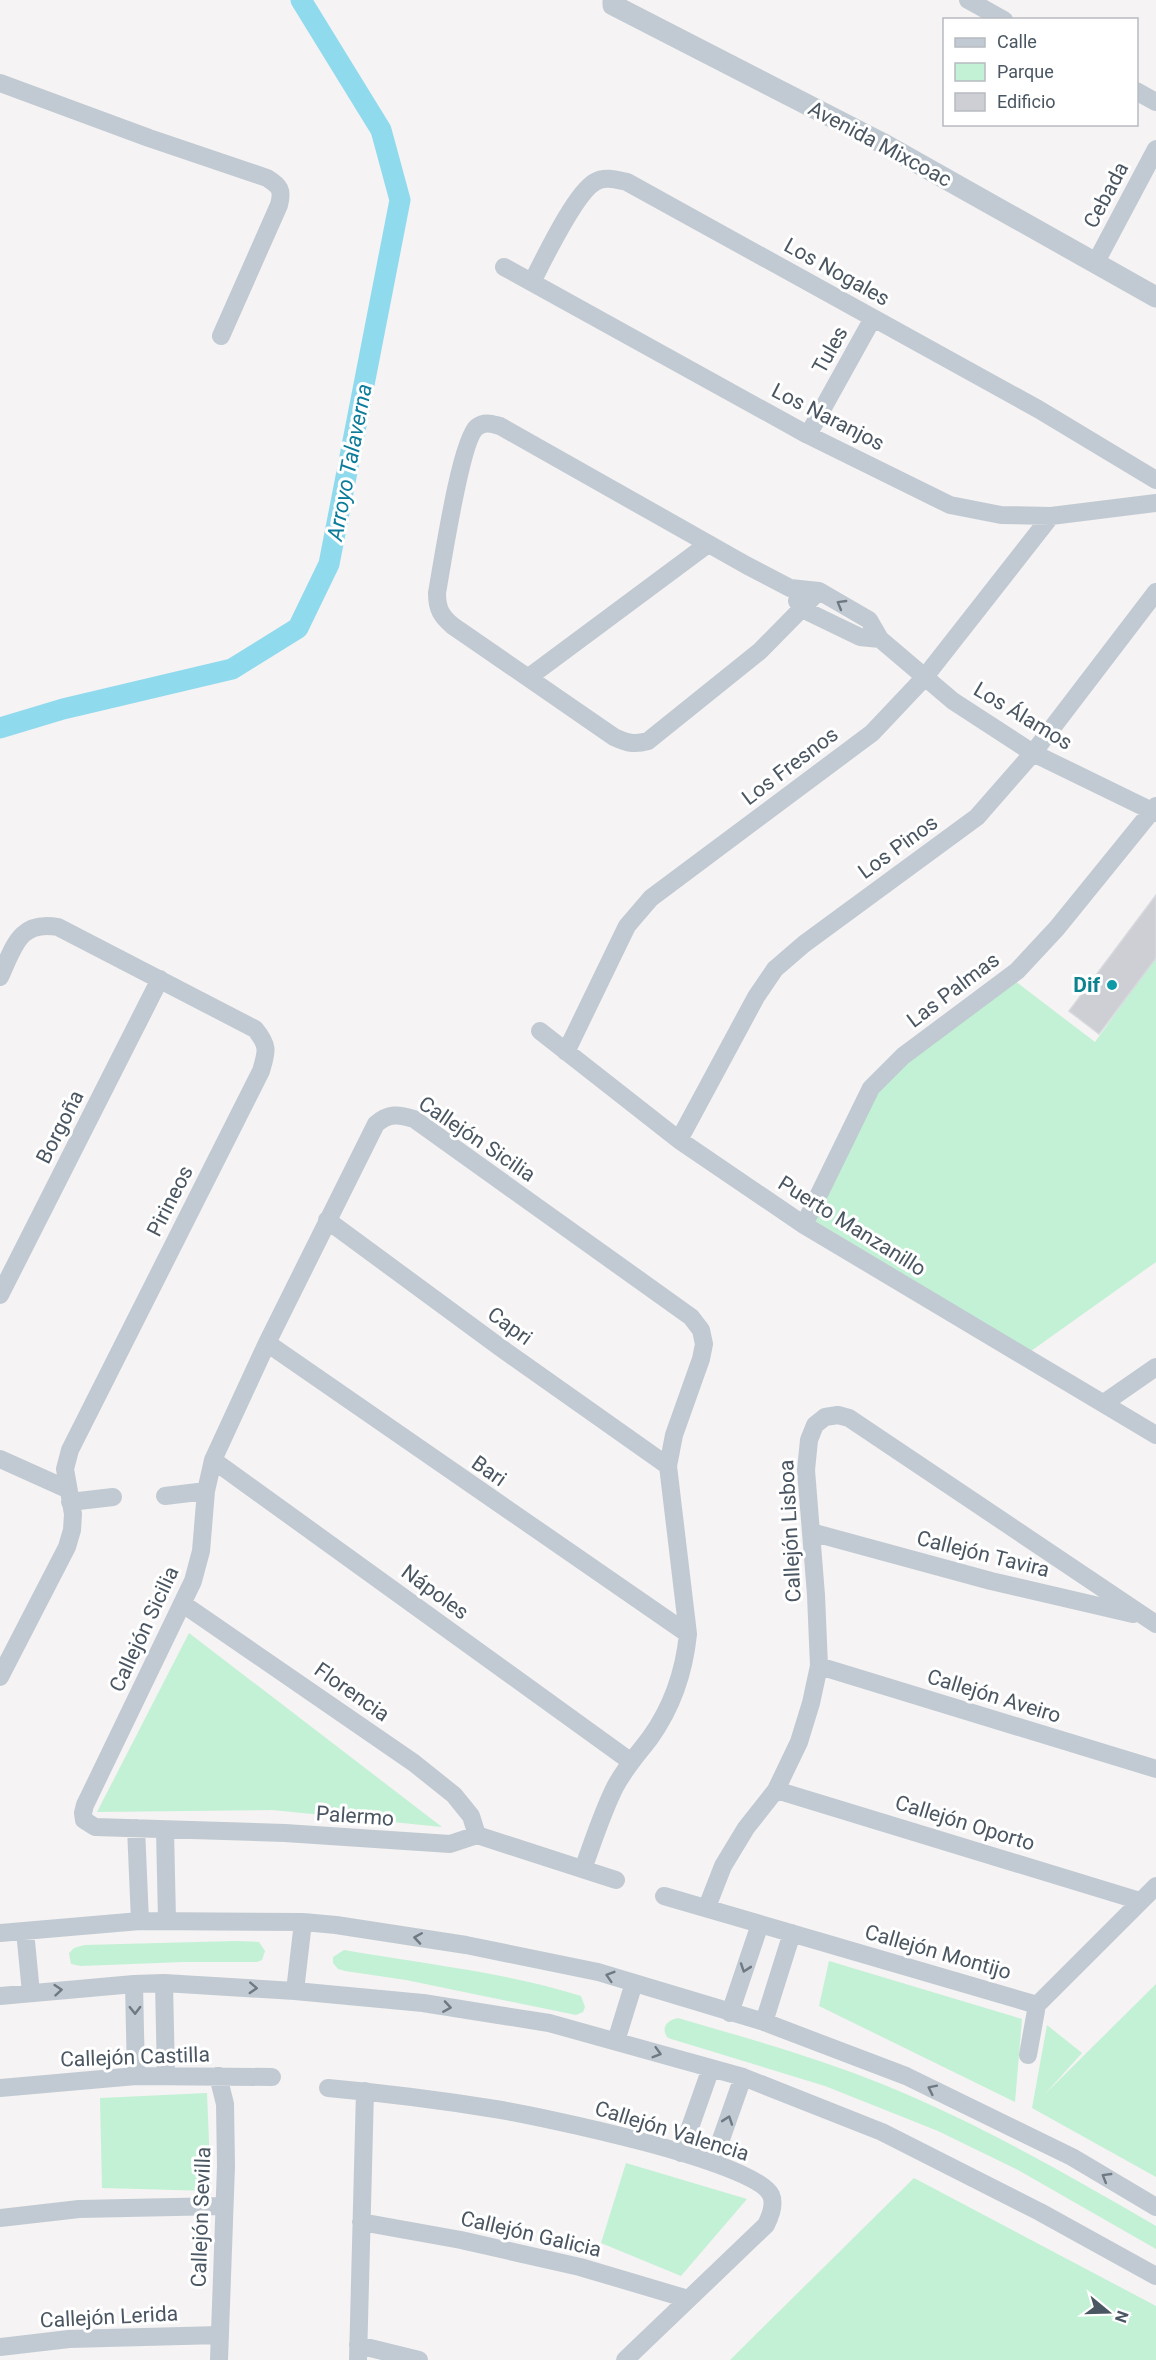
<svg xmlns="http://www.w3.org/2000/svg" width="1156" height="2360" font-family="Roboto,sans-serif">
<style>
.green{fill:#c3f1d5}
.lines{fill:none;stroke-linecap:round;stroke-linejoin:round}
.canal{stroke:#90daee;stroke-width:21}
.building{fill:#cdcfd5;stroke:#d7d9de;stroke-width:1.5}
.minor{stroke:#c1cad2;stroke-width:18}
.tertiary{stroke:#c1cad2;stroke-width:21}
.oneway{stroke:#6e7983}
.culture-dot{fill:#0f9aa8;stroke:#fff;stroke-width:2}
.labels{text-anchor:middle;stroke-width:6;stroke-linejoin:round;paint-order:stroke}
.street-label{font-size:21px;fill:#4a5661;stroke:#fff}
.culture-label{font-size:21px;font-weight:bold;fill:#0d838f;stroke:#fff;text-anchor:end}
.water-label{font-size:22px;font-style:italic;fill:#0c7c9b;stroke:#fff}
</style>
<rect width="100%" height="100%" fill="#f5f3f3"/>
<!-- green -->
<path class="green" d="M1156,957v305l-125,89 -218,-131 58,-126 33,-33 111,-80 80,61z
M189,1633l253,194 -170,-17 -175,2z
M236,1941l23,1 6,9 -3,9 -5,2h-74l-102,4 -10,-2 -2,-11 5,-5 10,-3z
M344,1950c79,14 161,22 237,46l4,11 -2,5 -7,3 -170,-35 -61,-9 -7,-2 -5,-6v-6z
M829,1961l193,58 -7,83 -196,-96z
M1156,1984v193l-124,-69 15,-83 35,28 -37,41z
M678,2018c68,20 137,39 204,66 96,39 185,90 274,142v23l-138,-79 -80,-39 -113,-45 -157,-48c-8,-10 -1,-18 10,-20z
M207,2093l4,98 -109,-3 -2,-90z
M626,2163l121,36 -66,77 -80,-33z
M914,2178l242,128v54h-426z"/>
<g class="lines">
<!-- canal -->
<path class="canal" d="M0,728l63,-19 169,-40 66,-41 31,-64 71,-364 -19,-70 -80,-130"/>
</g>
<!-- building -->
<path class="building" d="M1156,895v63l-57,76 -30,-23z"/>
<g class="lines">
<!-- minor -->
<path class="minor" d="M968,0l36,20
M0,83l149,55 118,40c13,8 16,12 12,27l-58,131
M1136,91l20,11
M1096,262l60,-113
M504,267l304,168 142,70 51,10 50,1 105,-13
M532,282c12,-23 43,-89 63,-100 10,-6 22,-2 32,0l411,227 118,71
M808,435l65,-117
M819,591l-59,60 -112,90c-14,4 -21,2 -34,-4l-161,-111c-12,-10 -16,-17 -16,-33 5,-28 24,-154 40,-166 8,-6 15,-3 23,-1l246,139 44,23 29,3 50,29 11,19 73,62 80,52 123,60
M797,601l5,8 58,28 20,2
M529,677l179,-133
M0,977c14,-30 19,-57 58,-50l197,102c14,17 12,22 6,42l-191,379 -5,19 8,45 -1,16 -5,17 -67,130
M540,1031l139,109 125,85 352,210
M566,1052l61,-126 24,-28 221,-165 52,-55 127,-162
M679,1140l77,-143 19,-28 29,-25 173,-127 56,-64 123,-161
M327,1220l174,128 167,118
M804,1225l67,-137 32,-32 114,-85 40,-43 99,-122
M0,1295l160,-316
M267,1343l421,291
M1104,1403l52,-36
M0,1459l67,30
M213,1460l417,301
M165,1496l41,-5
M70,1502l43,-5
M811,1532l180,49 142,33
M183,1604l231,159 40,32 17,21 6,19
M819,1666l337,103
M776,1790l364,111
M136,1828l4,93
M165,1830l2,90
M583,1869c10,-27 19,-56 32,-82 10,-19 23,-33 35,-49 23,-32 34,-65 38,-104l-20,-168 6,-31 27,-76 3,-15 -3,-14 -10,-13 -277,-198c-16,-5 -25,-6 -38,5l-109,219 -54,117 -7,31 -5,60 -8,30 -108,224 -2,8 1,7 11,7 190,6 165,11 27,-9 139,45
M664,1896l373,109
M707,1907l16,-41 23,-38 30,-38 23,-48 12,-39 8,-37 -3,-71 -10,-125 3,-30 6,-15 10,-8 13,-2 11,3 307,206
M25,1931l6,62
M0,1933l140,-12 163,1 33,3 130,20 132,27 166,50 142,54 166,81 84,50
M164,1983l2,93
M134,1984l2,92
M295,1991l8,-69
M0,1996l134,-12 30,-1 131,8 128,12 126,20 194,54 139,55 158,80 116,64
M1037,2005l119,-119
M730,2013l30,-89
M764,2022l28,-89
M616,2041l18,-58
M1028,2055l9,-50
M218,2076l7,28 1,62 -7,194
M0,2088l136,-12 136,1
M328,2088c55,5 112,12 167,21 43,7 261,52 276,86 4,9 -1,22 -5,30l-141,135
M681,2153l30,-85
M713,2162l30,-85
M0,2218l79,-9 144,-3
M361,2222l100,18 119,27 108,32
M358,2345l61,15
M0,2347l69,-8 151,-4
M358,2360l7,-269"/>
<!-- tertiary -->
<path class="tertiary" d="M613,0v5l269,138 274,154"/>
</g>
<!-- one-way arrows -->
<defs><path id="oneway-chevron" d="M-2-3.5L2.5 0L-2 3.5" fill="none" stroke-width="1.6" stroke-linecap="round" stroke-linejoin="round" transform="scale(1.5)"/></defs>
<g class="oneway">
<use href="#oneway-chevron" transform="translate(841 604) rotate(-150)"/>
<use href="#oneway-chevron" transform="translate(418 1938) rotate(-171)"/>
<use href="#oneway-chevron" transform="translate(745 1968) rotate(109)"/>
<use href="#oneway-chevron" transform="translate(610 1976) rotate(-163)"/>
<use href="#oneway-chevron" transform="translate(253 1988) rotate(3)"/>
<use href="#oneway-chevron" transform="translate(58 1990) rotate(-5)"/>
<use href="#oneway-chevron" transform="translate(447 2007) rotate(9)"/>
<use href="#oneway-chevron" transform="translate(135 2010) rotate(89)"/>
<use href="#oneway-chevron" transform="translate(657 2053) rotate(16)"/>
<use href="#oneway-chevron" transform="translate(932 2089) rotate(-154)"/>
<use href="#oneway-chevron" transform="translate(728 2120) rotate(-71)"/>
<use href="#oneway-chevron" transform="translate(1106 2177) rotate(-149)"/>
</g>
<!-- markers -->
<circle class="culture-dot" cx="1112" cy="985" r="6"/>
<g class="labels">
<!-- street labels -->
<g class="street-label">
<text transform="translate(880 144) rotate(28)" y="7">Avenida Mixcoac</text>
<text transform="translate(1106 195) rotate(-62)" y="7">Cebada</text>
<text transform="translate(837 272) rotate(29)" y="7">Los Nogales</text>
<text transform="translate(830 350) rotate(-61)" y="7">Tules</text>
<text transform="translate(828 417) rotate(27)" y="7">Los Naranjos</text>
<text transform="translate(1023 716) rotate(31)" y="7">Los Álamos</text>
<text transform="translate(790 766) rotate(-37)" y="7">Los Fresnos</text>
<text transform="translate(898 847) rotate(-36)" y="7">Los Pinos</text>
<text transform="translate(953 990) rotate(-37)" y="7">Las Palmas</text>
<text transform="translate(60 1127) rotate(-63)" y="7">Borgoña</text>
<text transform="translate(477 1139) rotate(34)" y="7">Callejón Sicilia</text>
<text transform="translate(170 1201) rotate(-63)" y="7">Pirineos</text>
<text transform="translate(852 1226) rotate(32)" y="7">Puerto Manzanillo</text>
<text transform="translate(510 1326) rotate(36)" y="7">Capri</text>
<text transform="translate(489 1471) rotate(35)" y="7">Bari</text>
<text transform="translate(790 1531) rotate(-93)" y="7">Callejón Lisboa</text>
<text transform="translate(983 1554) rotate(14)" y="7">Callejón Tavira</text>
<text transform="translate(435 1592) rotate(36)" y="7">Nápoles</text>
<text transform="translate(144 1629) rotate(-65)" y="7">Callejón Sicilia</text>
<text transform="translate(352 1692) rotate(35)" y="7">Florencia</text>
<text transform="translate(994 1696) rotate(17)" y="7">Callejón Aveiro</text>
<text transform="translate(355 1816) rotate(4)" y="7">Palermo</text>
<text transform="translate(965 1823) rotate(17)" y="7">Callejón Oporto</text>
<text transform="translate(938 1952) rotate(16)" y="7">Callejón Montijo</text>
<text transform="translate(135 2057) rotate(-2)" y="7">Callejón Castilla</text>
<text transform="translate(672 2131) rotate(17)" y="7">Callejón Valencia</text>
<text transform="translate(201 2217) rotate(-88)" y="7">Callejón Sevilla</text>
<text transform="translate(531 2234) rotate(13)" y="7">Callejón Galicia</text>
<text transform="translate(109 2317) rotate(-3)" y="7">Callejón Lerida</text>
</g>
<!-- culture labels -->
<g class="culture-label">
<text x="1100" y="992">Dif</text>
</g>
<!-- water labels -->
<g class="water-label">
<text transform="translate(349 462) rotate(-79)" y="8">Arroyo Talaverna</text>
</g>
</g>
<!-- legend -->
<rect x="943" y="18" width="195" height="108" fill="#ffffff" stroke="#b7bbc0" stroke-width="1.5"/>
<rect x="955" y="38" width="30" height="9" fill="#c1cad2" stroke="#b7bbc0" stroke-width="1.5"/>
<text x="997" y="48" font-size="18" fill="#4a5661">Calle</text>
<rect x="955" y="63" width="30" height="18" fill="#c3f1d5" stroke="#b7bbc0" stroke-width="1.5"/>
<text x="997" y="78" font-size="18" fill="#4a5661">Parque</text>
<rect x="955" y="93" width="30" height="18" fill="#cdcfd5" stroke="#b7bbc0" stroke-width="1.5"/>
<text x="997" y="108" font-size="18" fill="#4a5661">Edificio</text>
<!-- north arrow -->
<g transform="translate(1108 2312) rotate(109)" stroke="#ffffff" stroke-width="4.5" paint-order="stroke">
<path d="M0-4.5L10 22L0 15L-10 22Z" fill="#4a5661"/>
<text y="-9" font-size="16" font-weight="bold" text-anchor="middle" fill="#4a5661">N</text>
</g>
</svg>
